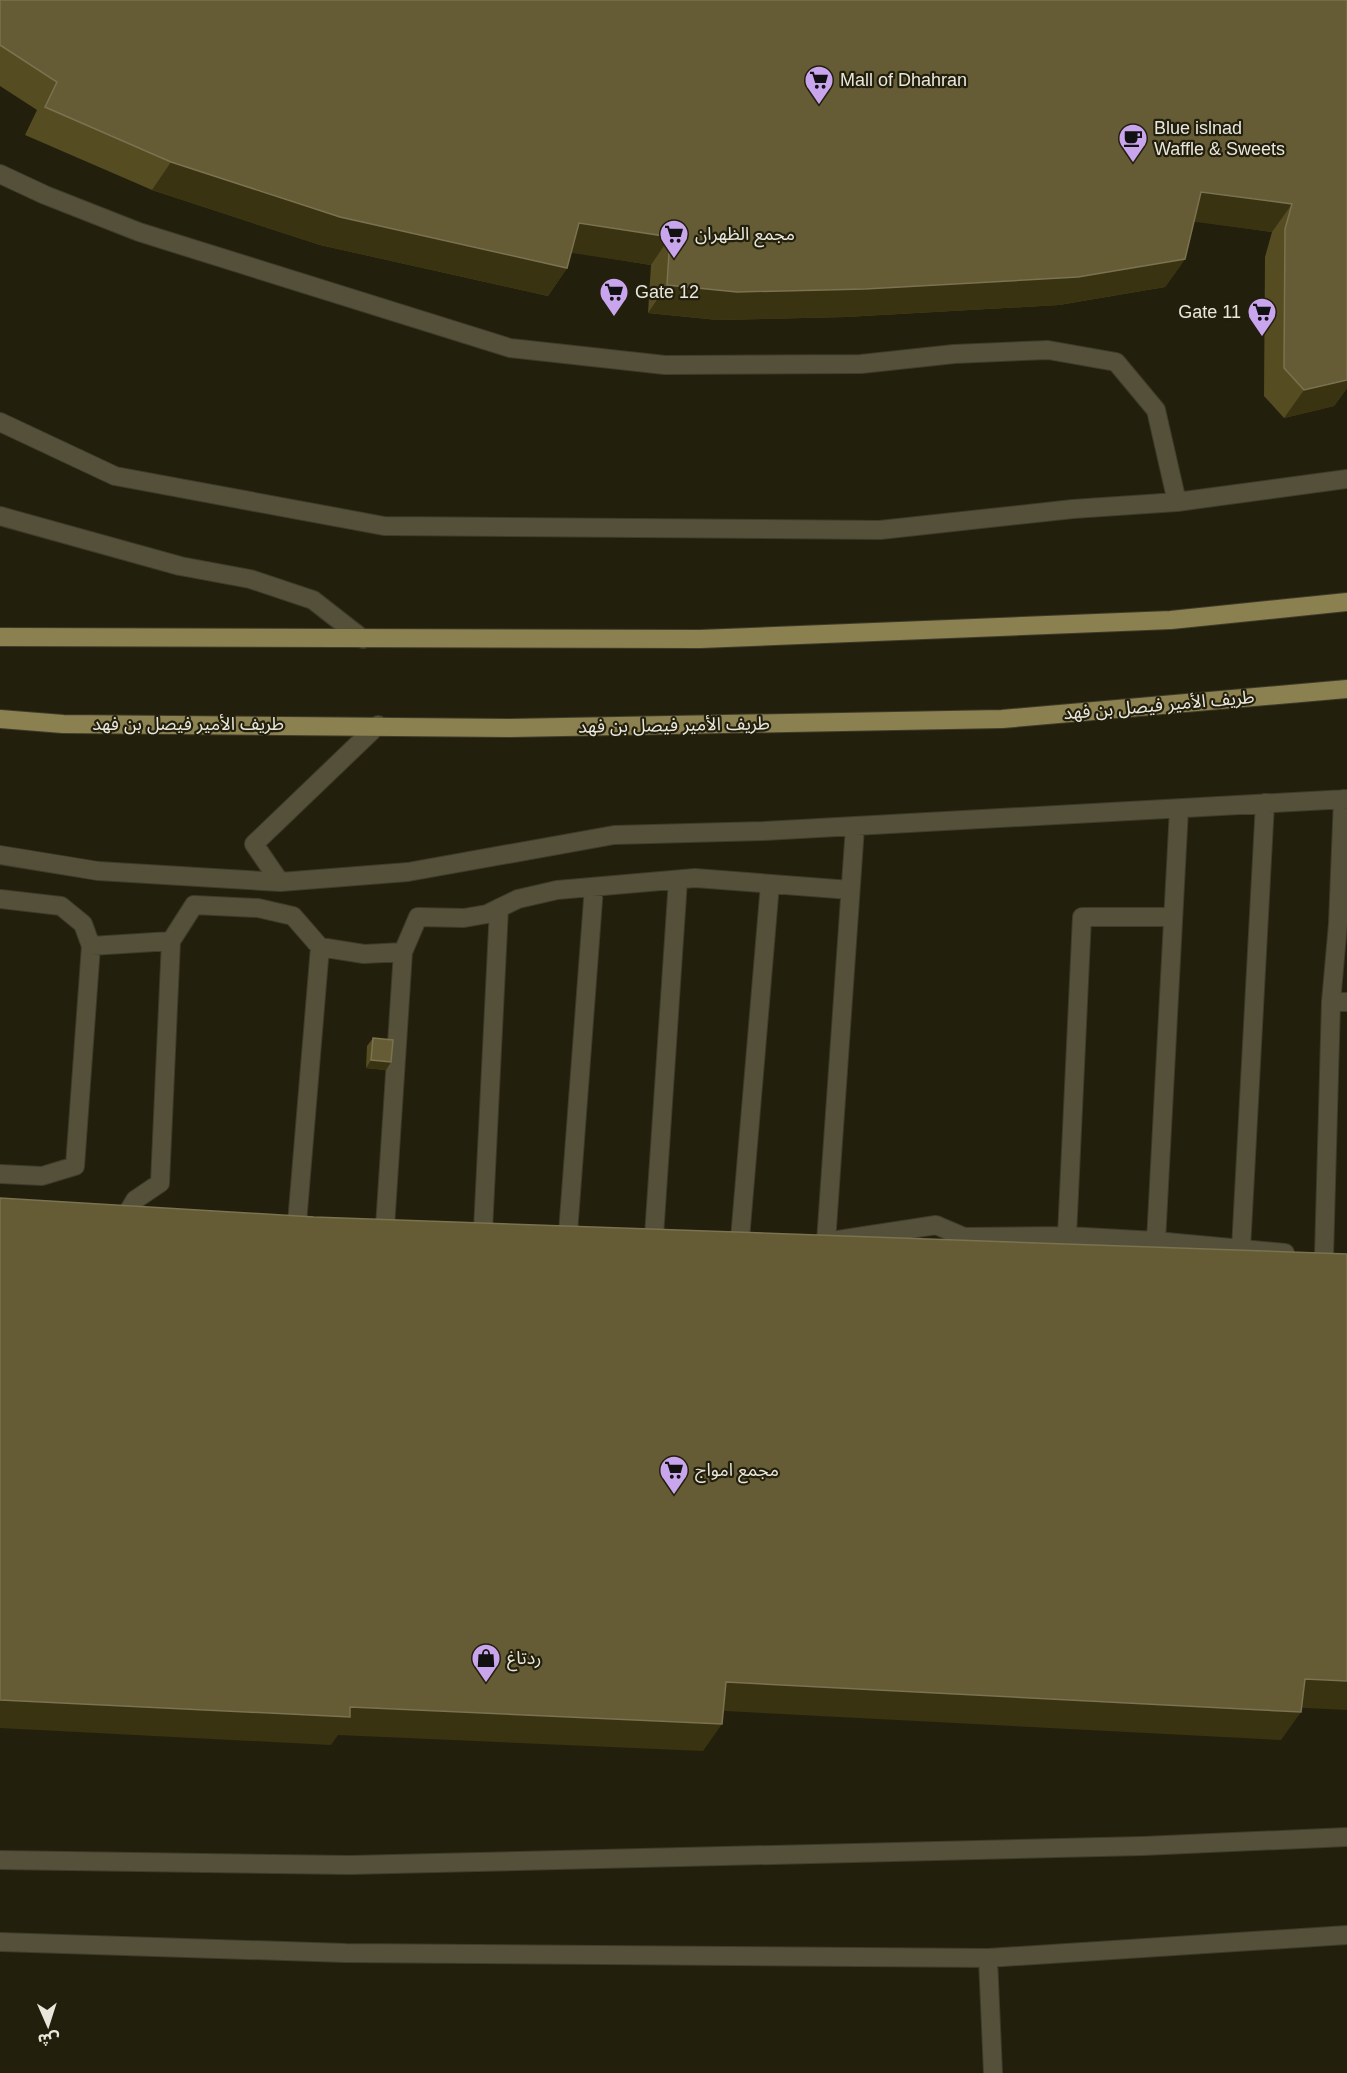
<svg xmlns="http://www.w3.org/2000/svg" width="1347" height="2073" font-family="Arial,'Noto Sans Arabic',sans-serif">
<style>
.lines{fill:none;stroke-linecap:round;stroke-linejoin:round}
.minor-casing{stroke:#3f3b2a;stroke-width:20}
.major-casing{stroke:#3f3b2a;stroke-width:20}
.minor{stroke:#555039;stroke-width:18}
.major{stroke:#8b8050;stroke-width:18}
.wall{fill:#554c22}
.shaded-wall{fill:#3a3311}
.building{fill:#655c36;stroke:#7a7250;stroke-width:1.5}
.labels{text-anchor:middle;stroke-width:4.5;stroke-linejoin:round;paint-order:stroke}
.poi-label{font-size:18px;fill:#e9e7db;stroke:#231f0d;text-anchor:start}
.street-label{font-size:18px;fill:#e9e7db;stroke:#231f0d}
</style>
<rect width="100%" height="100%" fill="#231f0d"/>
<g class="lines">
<!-- minor casing -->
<g class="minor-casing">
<path id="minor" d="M0,174l45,21 94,37 371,116 155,17 196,-1 93,-10 94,-4 68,12 40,48 21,92
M0,422l115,54 269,50 496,4 193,-21 104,-7 170,-23
M0,516l180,50 70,13 63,21 50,39
M1343,799l-5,125 -7,78h16
M1179,809l-23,432 129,12
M0,855l98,16 182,11 128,-10 206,-37 150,-4 583,-32
M280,882l-26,-38 124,-119
M0,899l61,7 22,18 8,22 80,-5
M0,1174l42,2 33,-10 16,-220
M125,1217l10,-17 25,-17 11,-242 23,-36 64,3 35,8 27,31 44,7 39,-2 15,-35 46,1 23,-4 31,-15 39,-9 138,-12 155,12
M297,1223l23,-276
M385,1227l18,-275
M483,1230l16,-322
M568,1233l26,-346
M654,1236l24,-356
M740,1239l30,-355
M838,1240l98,-15 28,12 103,-1
M1156,1241l-89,-5 15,-319h91
M826,1242l29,-415
M1241,1249l24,-446
M1324,1256l7,-254
M0,1860l350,5 793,-19 204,-9
M0,1942l345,11 643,5
M993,2073l-5,-115 359,-23"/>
</g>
<!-- major casing -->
<g class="major-casing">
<path id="major" d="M0,637l700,2 471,-19 176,-18
M0,719l63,5 447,4 492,-9 345,-30"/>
</g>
<!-- minor -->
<use href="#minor" class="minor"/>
<!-- major -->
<use href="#major" class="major"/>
</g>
<!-- wall -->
<path class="wall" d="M0,0h1347v388l-13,18 -50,12 -20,-22 1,-139 7,-25 -78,-11 -9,38 -20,28 -106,18 -213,12 -128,3 -70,-7 3,-48 -80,-13 -4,16 -19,28 -228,-51 -168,-55 -127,-55 12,-25 -37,-24z
M373,1038l18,24 -5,8 -20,-2 1,-22z"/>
<!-- shaded-wall -->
<path class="shaded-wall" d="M171,162l396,106 -19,28 -228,-51 -168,-55z
M1201,192l91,12 -20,28 -91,-12z
M579,223l91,14 -19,28 -92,-14z
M1185,259l-20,28 -106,18 -213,12 -128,3 -70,-7 19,-28z
M1347,380v8l-13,18 -50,12 20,-28z
M371,1060l20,2 -5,8 -20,-2z
M1305,1679l42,2v29l-62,-3z
M726,1682l575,30 -20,28 -575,-30z
M0,1700l350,7 372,17 -19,27 -365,-16 -7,10 -331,-17z"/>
<!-- building -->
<path class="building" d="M0,0h1347v380l-43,10 -20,-22 1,-139 7,-25 -91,-12 -16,67 -107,18 -213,12 -128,3 -70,-7 3,-48 -91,-14 -12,45 -227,-51 -169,-55 -126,-55 12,-25 -57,-37z
M373,1038l20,2 -2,22 -20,-2z
M0,1198l314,19 1033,37v427l-42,-2 -4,33 -575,-30 -4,42 -372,-17v10l-350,-17z"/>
<!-- icons -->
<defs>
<g id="supermarket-pin" transform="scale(1.5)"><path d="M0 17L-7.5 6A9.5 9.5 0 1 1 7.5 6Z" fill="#c9a5ee" stroke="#231f0d"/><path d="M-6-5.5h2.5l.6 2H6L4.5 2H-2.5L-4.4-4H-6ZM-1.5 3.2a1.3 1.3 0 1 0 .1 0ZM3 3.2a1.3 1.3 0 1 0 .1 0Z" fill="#111"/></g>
<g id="cafe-pin" transform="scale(1.5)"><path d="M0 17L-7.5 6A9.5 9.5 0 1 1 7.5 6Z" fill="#c9a5ee" stroke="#231f0d"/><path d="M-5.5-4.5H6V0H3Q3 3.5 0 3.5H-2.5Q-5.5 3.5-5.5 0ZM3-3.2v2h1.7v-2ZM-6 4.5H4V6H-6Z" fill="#111"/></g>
<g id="shop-pin" transform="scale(1.5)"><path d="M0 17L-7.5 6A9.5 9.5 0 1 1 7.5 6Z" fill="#c9a5ee" stroke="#231f0d"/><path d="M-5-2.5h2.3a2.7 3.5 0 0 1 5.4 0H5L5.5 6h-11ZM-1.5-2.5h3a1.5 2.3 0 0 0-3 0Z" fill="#111"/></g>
</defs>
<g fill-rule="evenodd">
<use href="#supermarket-pin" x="819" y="80"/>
<use href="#cafe-pin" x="1133" y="138"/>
<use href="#supermarket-pin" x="674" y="234"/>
<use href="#supermarket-pin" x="614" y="292"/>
<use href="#supermarket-pin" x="1262" y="312"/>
<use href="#supermarket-pin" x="674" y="1470"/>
<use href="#shop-pin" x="486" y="1658"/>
</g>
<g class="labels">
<!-- poi labels -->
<g class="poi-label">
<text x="840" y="86">Mall of Dhahran</text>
<text x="1154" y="134">Blue islnad<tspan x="1154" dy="21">Waffle &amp; Sweets</tspan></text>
<text x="695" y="240">مجمع الظهران</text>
<text x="635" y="298">Gate 12</text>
<text x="1241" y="318" text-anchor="end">Gate 11</text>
<text x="695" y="1476">مجمع امواج</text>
<text x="507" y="1664">ردتاغ</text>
</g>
<!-- street labels -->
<g class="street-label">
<text transform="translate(1159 705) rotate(-5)" y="6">طريف الأمير فيصل بن فهد</text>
<text x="188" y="730">طريف الأمير فيصل بن فهد</text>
<text transform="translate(674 725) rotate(-1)" y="6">طريف الأمير فيصل بن فهد</text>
</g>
</g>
<!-- north arrow -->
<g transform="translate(48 2025) rotate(177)" stroke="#231f0d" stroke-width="4.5" paint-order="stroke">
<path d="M0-4.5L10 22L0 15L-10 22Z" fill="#e9e7db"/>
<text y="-9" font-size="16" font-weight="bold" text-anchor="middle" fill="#e9e7db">ش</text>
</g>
</svg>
